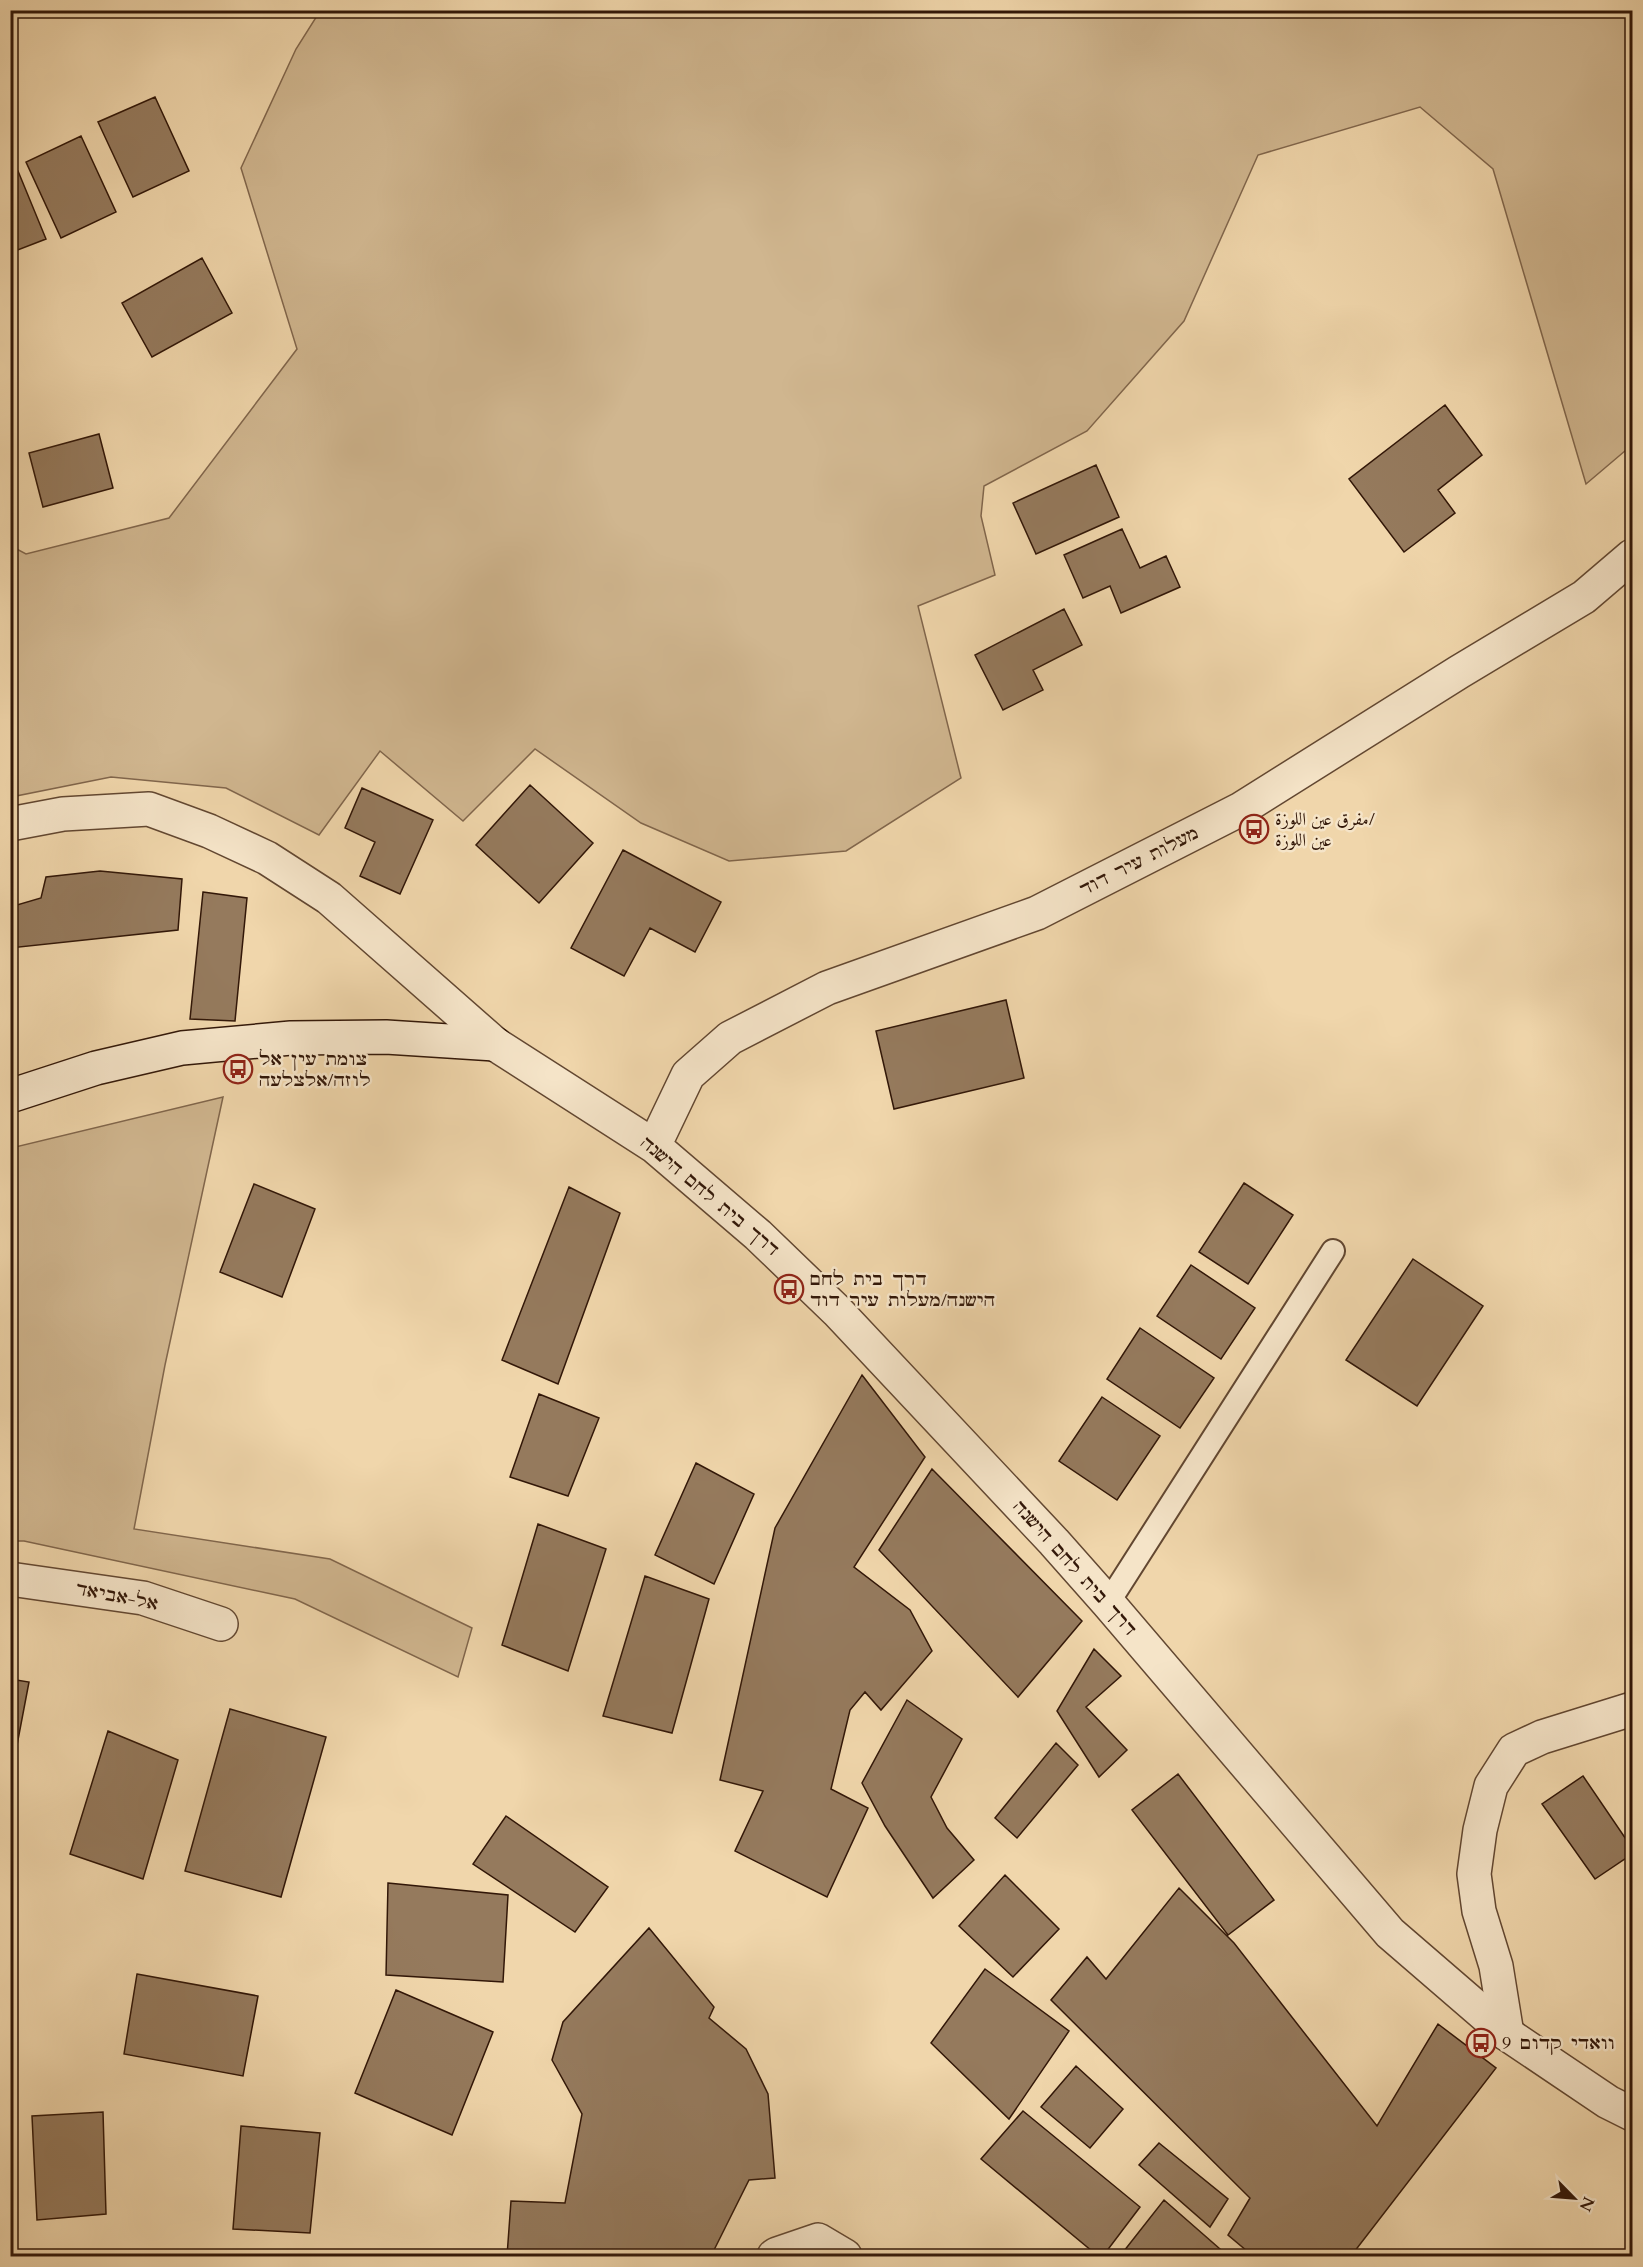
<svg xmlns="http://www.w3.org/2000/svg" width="1643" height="2267" font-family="Cardo,Amiri,'Frank Ruhl Libre',serif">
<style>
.green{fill:#d0b68f;stroke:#81664c;stroke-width:1.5}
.building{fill:#957a5d;stroke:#321708;stroke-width:1.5}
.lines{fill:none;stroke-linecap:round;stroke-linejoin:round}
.service-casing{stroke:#624731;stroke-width:26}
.minor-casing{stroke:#624731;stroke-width:36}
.tertiary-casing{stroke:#624731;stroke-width:36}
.secondary-casing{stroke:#321708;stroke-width:36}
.service{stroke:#f5e4c8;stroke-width:22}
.minor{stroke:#f5e4c8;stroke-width:33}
.tertiary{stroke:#f5e4c8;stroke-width:33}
.secondary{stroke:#f5e4c8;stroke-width:33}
.labels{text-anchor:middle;stroke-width:5;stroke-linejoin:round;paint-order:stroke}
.poi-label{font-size:18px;fill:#321708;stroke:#f5e4c8;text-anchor:start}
.street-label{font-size:18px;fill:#321708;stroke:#f5e4c8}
</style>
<rect width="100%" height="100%" fill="#f0d6ab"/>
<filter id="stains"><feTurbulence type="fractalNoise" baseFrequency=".00333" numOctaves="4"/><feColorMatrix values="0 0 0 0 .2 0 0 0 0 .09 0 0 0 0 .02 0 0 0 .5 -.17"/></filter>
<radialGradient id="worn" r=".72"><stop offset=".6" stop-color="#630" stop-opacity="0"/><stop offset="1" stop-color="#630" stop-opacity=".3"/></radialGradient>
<!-- green -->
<path class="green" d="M320,11h1312v434l-46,39 -93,-315 -73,-62 -162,48 -74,166 -97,110 -103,55 -3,30 14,59 -77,31 43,172 -115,73 -117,10 -88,-38 -106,-74 -72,72 -83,-70 -61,84 -93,-47 -115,-11 -100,20v-251l15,8 143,-36 128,-169 -56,-181 55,-119z
M223,1097l-58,268 -31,164 196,30 142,69 -14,49 -163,-78 -271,-58h-13v-393z"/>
<!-- building -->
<path class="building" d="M155,97l34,74 -56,26 -35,-75z
M81,136l35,76 -55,26 -35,-76z
M18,171l28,68 -36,14v-79z
M202,258l30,55 -80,44 -30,-54z
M1445,405l37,50 -44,35 17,23 -51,39 -55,-73z
M99,434l14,54 -70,19 -14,-54z
M1096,465l23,52 -83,37 -23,-51z
M1122,529l18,39 26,-12 14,31 -59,26 -11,-27 -27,12 -19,-43z
M1064,609l18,36 -49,25 10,20 -40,20 -28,-55z
M530,785l63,58 -54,60 -63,-58z
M362,788l71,32 -33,74 -40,-18 15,-34 -30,-14z
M623,850l98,52 -26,50 -45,-24 -26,48 -53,-28z
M100,871l82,8 -4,51 -168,18v-41l31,-9 5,-21z
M203,892l44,6 -12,123 -45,-2z
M1006,1000l18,78 -130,31 -18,-78z
M1244,1183l49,32 -45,69 -49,-32z
M254,1184l61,25 -33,88 -62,-25z
M569,1187l51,26 -62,171 -56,-24z
M1413,1259l70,47 -66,100 -71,-46z
M1191,1265l64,43 -34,51 -64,-43z
M1140,1328l74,50 -34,50 -73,-49z
M862,1375l63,82 -71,110 56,43 22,41 -51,59 -16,-18 -15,18 -19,79 37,19 -41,89 -92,-46 28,-60 -43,-11 55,-252z
M539,1394l60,24 -31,78 -58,-19z
M1102,1397l58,39 -43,64 -58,-39z
M696,1463l58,31 -40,90 -59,-29z
M932,1469l150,152 -64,76 -139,-147z
M538,1524l68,25 -38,122 -66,-26z
M645,1576l64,23 -37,134 -69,-17z
M1094,1649l27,27 -35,31 41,43 -28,27 -42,-66z
M10,1679l19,3 -19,100z
M907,1700l55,39 -31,58 16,31 27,32 -41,38 -48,-72 -23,-43z
M230,1709l96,28 -45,160 -96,-26z
M108,1731l70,29 -35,119 -73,-25z
M1056,1743l22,22 -61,73 -22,-20z
M1178,1774l96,126 -46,35 -96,-125z
M1583,1776l49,72v6l-37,25 -53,-75z
M506,1816l102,71 -33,45 -102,-68z
M1005,1875l54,54 -46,48 -54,-51z
M388,1883l120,12 -5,87 -117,-7z
M1179,1888l55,55 143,183 61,-102 58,44 -145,188h-98l-25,-21 22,-37 -199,-198 36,-43 19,22z
M649,1928l65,79 -5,11 37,31 22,45 7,84 -26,2 -38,76h-204l4,-55 54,2 17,-89 -30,-54 11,-38z
M985,1969l84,62 -60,88 -78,-76z
M137,1974l121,22 -15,80 -119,-22z
M396,1990l97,42 -41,103 -97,-42z
M1076,2066l47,43 -33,39 -49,-41z
M1023,2111l117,96 -37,49h-5l-117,-97z
M103,2112l3,102 -69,6 -5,-104z
M241,2126l79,7 -10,100 -77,-4z
M1159,2143l69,56 -18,28 -71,-62z
M1164,2200l64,56h-108z"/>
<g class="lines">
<!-- service casing -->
<g class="service-casing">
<path id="service" d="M1108,1603l225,-352"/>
</g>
<!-- minor casing -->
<g class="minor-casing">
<path id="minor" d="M10,1579l133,19 78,26
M1507,2034l-11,-68 -17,-55 -5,-37 6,-44 11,-44 23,-36 28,-13 90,-28
M774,2256l3,-2 41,-14 27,16"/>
</g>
<!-- tertiary casing -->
<g class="tertiary-casing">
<path id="tertiary" d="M10,824l53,-10 86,-5 60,22 58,27 62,40 166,146 159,102 104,89 79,76 217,231 54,61 282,330 117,101 101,68 24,12
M654,1146l34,-71 42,-37 97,-50 210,-75 204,-104 218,-137 125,-75 48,-41"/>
</g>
<!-- secondary casing -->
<g class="secondary-casing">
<path id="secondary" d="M10,1096l86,-28 86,-20 109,-10 95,-1 109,7"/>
</g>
<!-- service -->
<use href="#service" class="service"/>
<!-- minor -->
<use href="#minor" class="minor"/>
<!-- tertiary -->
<use href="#tertiary" class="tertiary"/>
<!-- secondary -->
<use href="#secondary" class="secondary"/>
</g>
<!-- icons -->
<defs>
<g id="bus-ring" transform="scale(1.5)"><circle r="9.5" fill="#f5e4c8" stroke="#8f2418" stroke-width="1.5"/><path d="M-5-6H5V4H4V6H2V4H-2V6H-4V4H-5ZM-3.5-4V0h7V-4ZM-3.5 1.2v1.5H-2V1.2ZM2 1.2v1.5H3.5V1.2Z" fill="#8f2418"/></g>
</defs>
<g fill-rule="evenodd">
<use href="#bus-ring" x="1254" y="829"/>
<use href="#bus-ring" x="238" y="1069"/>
<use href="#bus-ring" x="789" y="1289"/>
<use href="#bus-ring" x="1481" y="2043"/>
</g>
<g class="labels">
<!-- poi labels -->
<g class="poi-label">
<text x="1275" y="825">مفرق عين اللوزة/<tspan x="1275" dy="21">عين اللوزة</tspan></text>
<text x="259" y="1065">צומת עין אל<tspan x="259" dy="21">לוזה/אלצלעה</tspan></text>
<text x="810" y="1285">דרך בית לחם<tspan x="810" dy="21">הישנה/מעלות עיר דוד</tspan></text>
<text x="1502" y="2049">וואדי קדום 9</text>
</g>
<!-- street labels -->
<g class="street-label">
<text transform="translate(1139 861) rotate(-27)" y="6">מעלות עיר דוד</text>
<text transform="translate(710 1196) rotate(40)" y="6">דרך בית לחם הישנה</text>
<text transform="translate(1075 1568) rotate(48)" y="6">דרך בית לחם הישנה</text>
<text transform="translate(117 1596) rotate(11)" y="6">אל-אביאד</text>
</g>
</g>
<!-- margin -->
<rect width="1643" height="2267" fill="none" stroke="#f0d6ab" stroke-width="36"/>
<rect x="12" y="12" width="1619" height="2243" fill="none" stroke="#321708" stroke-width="3"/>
<rect x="18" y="18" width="1607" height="2231" fill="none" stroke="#321708" stroke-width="1.5"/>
<!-- north arrow -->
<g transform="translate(1574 2198) rotate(115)" stroke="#f5e4c8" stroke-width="4.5" paint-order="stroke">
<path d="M0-4.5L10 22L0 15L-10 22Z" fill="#321708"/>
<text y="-9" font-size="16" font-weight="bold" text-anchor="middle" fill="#321708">N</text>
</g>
<rect width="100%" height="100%" filter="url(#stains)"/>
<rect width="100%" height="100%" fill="url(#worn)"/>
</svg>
